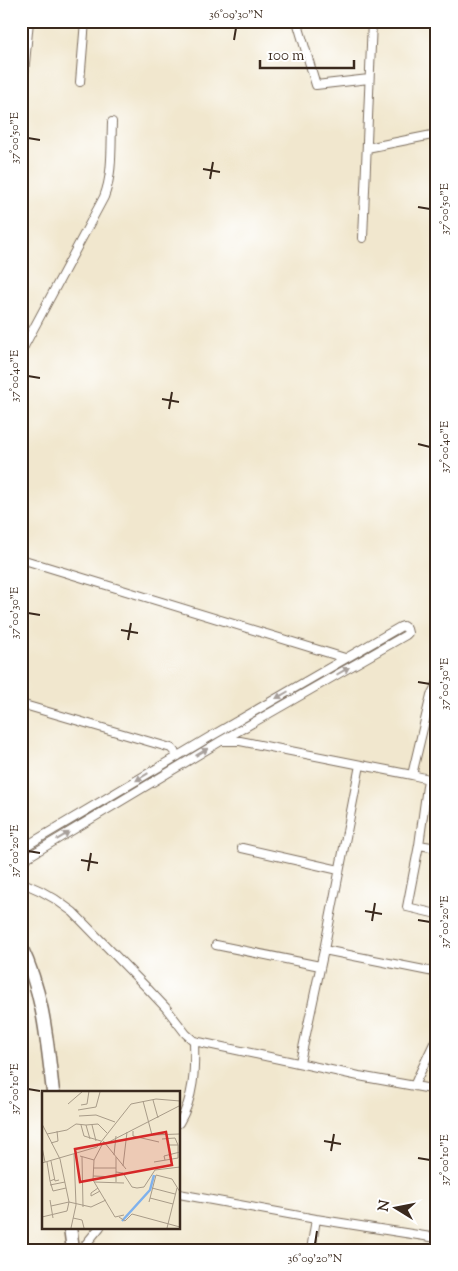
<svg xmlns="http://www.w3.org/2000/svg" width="458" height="1271" font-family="'Sorts Mill Goudy',serif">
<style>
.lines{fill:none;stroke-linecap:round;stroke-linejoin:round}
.minor-casing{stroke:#7b6c5c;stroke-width:10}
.trunk-casing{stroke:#7b6c5c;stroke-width:15}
.minor{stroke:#fff;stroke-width:8}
.trunk{stroke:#fff;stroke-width:12}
.oneway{fill:#a79f9a}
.ticks{fill:none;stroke:#3b2a1e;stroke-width:2}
.inset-river{fill:none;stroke:#7fb1ec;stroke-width:2.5}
.inset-road{fill:none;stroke:#a89b88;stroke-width:1}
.view{fill:#d62828;fill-opacity:0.15;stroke:#d62828;stroke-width:2.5}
.inset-edge{fill:none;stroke:#3b2a1e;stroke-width:2.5}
.neatline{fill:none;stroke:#3b2a1e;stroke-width:2}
.ticks-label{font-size:12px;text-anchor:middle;fill:#3b2a1e}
</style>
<rect width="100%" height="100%" fill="#fff"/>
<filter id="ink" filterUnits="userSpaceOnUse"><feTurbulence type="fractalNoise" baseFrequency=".02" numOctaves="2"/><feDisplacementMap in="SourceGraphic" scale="10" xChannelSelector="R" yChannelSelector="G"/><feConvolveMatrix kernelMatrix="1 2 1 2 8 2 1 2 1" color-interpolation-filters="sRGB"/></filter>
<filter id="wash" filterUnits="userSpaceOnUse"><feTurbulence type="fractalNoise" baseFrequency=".0096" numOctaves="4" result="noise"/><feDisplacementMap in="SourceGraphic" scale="20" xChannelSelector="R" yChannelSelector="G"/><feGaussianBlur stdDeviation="1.12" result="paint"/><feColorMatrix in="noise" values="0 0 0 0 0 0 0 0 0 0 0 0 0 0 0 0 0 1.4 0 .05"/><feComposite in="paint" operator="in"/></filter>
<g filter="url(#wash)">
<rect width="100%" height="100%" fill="#f1e7ce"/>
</g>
<g filter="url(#ink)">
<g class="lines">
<!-- minor casing -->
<g class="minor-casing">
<path id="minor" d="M297,21l19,64 53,-6
M80,82l5,-61
M21,105l8,-84
M367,148l70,-14
M363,238l9,-217
M21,352l83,-155c9,-23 7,-50 8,-75
M21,559l324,99
M21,704l150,44 7,8
M223,741h17l172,34 25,6
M412,775l19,-80 6,-11
M428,779l-9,66 -12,62 30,7
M419,845l18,3
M242,848l97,22
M21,849l187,-111 192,-111 3,-1 4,3 1,4 -2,2 -185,106 -200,120
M21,882l20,9 14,8 18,13 75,77 18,19 20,26 8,7c1,29 0,57 -15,82
M216,945l104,21
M324,950l110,22
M437,961l-3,11 3,5
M194,1041l165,35 78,14
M300,1062l24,-112 36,-185
M414,1086l4,-9 19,-40
M179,1194l137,25 121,19
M81,1250l19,-23
M311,1250l5,-31"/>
</g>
<!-- trunk casing -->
<g class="trunk-casing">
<path id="trunk" d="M21,947c23,47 26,95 32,145
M70,1227l3,23"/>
</g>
<!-- minor -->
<use href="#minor" class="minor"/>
<!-- trunk -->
<use href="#trunk" class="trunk"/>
</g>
<!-- one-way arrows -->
<defs><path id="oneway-solid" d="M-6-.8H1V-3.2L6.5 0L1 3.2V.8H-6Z" transform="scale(1.25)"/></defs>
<g class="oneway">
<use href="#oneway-solid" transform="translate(343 671) rotate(-30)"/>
<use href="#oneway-solid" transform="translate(282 695) rotate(150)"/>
<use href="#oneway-solid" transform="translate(202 752) rotate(-31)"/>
<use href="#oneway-solid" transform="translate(142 777) rotate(149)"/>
<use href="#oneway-solid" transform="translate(63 836) rotate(-31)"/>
</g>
</g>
<!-- ticks -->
<path class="ticks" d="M234,40l2,-12M28,138l12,2M203,169l17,3M210,179l3,-17M418,207l12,2M28,376l12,2M162,399l17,3M169,409l3,-17M418,444l12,3M28,613l12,2M121,630l17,3M128,640l3,-17M418,682l12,2M28,851l12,2M81,860l17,3M88,871l3,-18M365,911l17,3M418,920l12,2M372,921l3,-18M28,1089l12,2M324,1141l17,3M331,1151l3,-17M418,1158l12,2M315,1244l2,-13"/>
<!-- overview -->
<g transform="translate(42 1091)">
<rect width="138" height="138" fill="#f1e7ce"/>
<path class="inset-river" d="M80,130l28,-31 4,-15"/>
<path class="inset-road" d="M55,0h24M111,9l5,18M101,10l9,34 27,-1M26,13l15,-13M39,14l6,-1 2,-13M36,19l18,-3 4,-15M37,25l17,-1 19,7M0,33l18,35 9,43 -2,9 -25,6M39,34l3,11 17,5M44,34l12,-1 9,9M50,34l4,16M91,40v5l26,6M5,43l20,-4 9,-6 10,1 4,14M120,48l13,-1 3,7M62,51l22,27M9,52l7,-2 -1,-10M63,53l74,-38M0,56l3,15M72,64l2,-19M38,65l14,4 10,-19M40,66l1,50M52,69l-1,20 22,37 9,-2M123,69l-1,-4 16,-4M9,70l4,20 4,-1M5,71l3,19 5,-2M112,71l24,-4v-13h-9M0,72l55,-16 34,-43 25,-5 24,2M81,75l4,-34M51,77h23M74,81l7,1 9,14 5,1 7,-1 11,-17 25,-3M51,85l23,1M8,90l3,10 13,-3M52,91l30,1M74,91v-25M8,94l15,-3M56,97l-7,5v3l9,-5M110,97l23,6M108,107l23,6M8,109l3,18M107,111l7,-27 16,4 8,13M9,115l18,-4 22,5 15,-7M77,126l6,4 7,-7 48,13M31,127l9,2 2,8M29,137l5,-23 -2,-51M125,137l10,-40"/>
<path class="view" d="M124,41l6,33 -92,17 -5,-33z"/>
<rect width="138" height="138" class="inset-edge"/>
</g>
<!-- margin -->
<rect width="458" height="1271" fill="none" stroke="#fff" stroke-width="55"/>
<!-- north arrow -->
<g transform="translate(396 1208) rotate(280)" stroke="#ffffff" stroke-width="4" paint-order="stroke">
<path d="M0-4L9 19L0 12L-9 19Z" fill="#3b2a1e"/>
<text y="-8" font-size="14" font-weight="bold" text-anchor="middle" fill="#3b2a1e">N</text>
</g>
<!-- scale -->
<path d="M260 60v8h94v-8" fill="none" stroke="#3b2a1e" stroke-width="2.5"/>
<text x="268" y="60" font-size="15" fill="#3b2a1e" stroke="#ffffff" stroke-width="4" paint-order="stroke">100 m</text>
<rect x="28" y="28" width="402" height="1216" class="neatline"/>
<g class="ticks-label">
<text x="236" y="18">36°09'30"N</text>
<text transform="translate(14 138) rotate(-90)" y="4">37°00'50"E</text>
<text transform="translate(444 209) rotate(-90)" y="4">37°00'50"E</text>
<text transform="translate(14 376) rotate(-90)" y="4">37°00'40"E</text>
<text transform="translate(444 447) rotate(-90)" y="4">37°00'40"E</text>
<text transform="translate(14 613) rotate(-90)" y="4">37°00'30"E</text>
<text transform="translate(444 684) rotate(-90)" y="4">37°00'30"E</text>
<text transform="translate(14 851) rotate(-90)" y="4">37°00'20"E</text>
<text transform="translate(444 922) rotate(-90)" y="4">37°00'20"E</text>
<text transform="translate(14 1089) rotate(-90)" y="4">37°00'10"E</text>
<text transform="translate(444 1160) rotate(-90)" y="4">37°00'10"E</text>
<text x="315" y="1262">36°09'20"N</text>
</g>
</svg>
